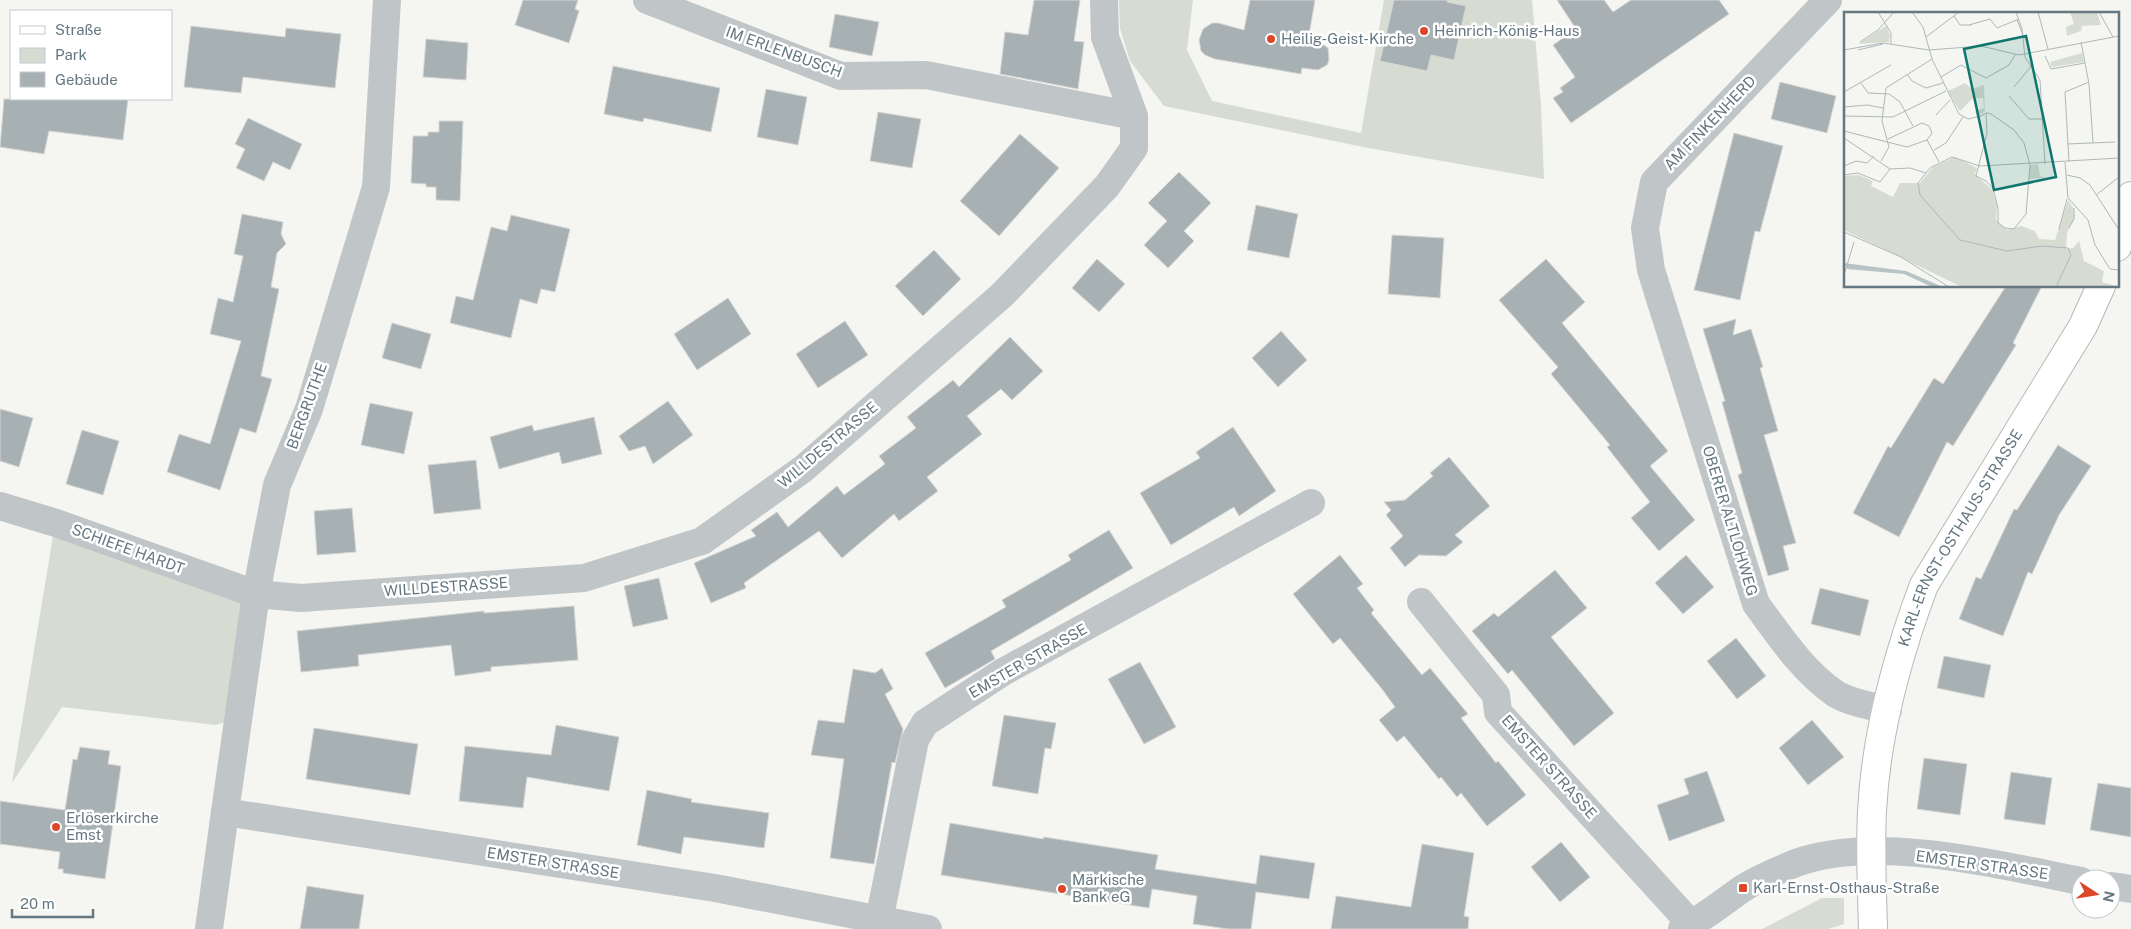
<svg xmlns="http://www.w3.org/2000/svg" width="2131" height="929" font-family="'Public Sans',sans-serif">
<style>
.green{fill:#d6dcd2}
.building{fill:#a7b0b3;stroke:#d6d6d4}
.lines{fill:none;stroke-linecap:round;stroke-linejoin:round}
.secondary-casing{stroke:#b3b8bb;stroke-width:30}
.minor{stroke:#c0c5c7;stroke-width:28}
.tertiary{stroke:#c0c5c7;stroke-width:28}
.secondary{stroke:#fff;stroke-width:28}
.poi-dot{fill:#dd4729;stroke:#fff;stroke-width:2}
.labels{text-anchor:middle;stroke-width:5;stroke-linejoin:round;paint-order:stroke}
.poi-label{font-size:15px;fill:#657781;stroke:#fff;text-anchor:start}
.street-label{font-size:15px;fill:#657781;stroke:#fff}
.inset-road{fill:none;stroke:#aeb8ba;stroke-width:1}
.view{fill:#0f766e;fill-opacity:0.15;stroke:#0f766e;stroke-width:2.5}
.inset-edge{fill:none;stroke:#657781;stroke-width:2.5}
</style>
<rect width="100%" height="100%" fill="#f5f5f1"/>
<!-- green -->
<path class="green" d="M1119,0h74l-6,50 25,51 149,32 23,-133h148l9,105 3,74 -176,-31 -204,-42 -34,-45 -10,-33z
M54,530l202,64 -18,123 -22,8 -154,-18 -50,76z
M1822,898h22v26l-16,5h-66z"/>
<!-- building -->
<path class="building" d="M523,0h55l-3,9 4,2 -10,32 -54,-18z
M1034,0h46l-6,41 10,1 -6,47 -78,-15 5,-42 23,3z
M1250,0h65l-6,35 19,13 1,12 -2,5 -9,5 -16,-2 -1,6 -86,-15 -10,-4 -4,-4 -2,-11 4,-11 9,-6h6l26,7z
M1394,0h54l-1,2 19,4 -12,54 -23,-5 -4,16 -47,-10z
M1557,0h47l9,12 18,-12h88l10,14 -158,109 -18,-25 10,-6 -3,-4 15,-11 -22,-32 23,-16z
M835,14l44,8 -7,34 -43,-9z
M191,26l94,11 1,-9 55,6 -6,54 -92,-11 -2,16 -57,-6z
M426,39l42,4 -2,37 -43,-3z
M613,66l107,22 -9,44 -67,-14 -1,4 -39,-8z
M1780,82l56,14 -9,37 -56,-14z
M766,89l41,8 -9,48 -41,-8z
M4,99h124l-5,41 -74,-9 -5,23 -44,-7z
M878,112l43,7 -9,49 -42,-7z
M248,118l54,26 -12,26 -17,-8 -9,19 -28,-13 9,-19 -10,-5z
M439,121h24l-3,80 -24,-1v-13h-10v-3l-15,-1 2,-47h15v-4h11z
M1734,133l49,13 -23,86 -5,-1 -15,69 -46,-10z
M1020,134l39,34 -60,68 -39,-35z
M1179,172l32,31 -27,28 10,10 -26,27 -24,-23 23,-24 -19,-18z
M1256,205l42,9 -9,44 -42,-8z
M242,214l41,8 -2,12 5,10 -9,9 -6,34 8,2 -18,87 11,3 -16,54 -16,-5 -20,62 -53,-18 12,-38 31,10 31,-103 -31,-7 8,-36 15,4 10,-46 -9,-2z
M511,215l59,14 -15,63 -14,-3 -4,15 -17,-5 -9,39 -61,-15 6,-27 17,4 18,-73 16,4z
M1392,235l52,3 -4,60 -52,-4z
M934,250l27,29 -38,37 -28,-30z
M1097,259l28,25 -26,28 -27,-24z
M1546,259l39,43 -23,21 106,128 -18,15 45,54 -36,31 -28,-33 19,-16 -43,-55 3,-2 -59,-71 7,-7 -59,-67z
M2006,286h36l-29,57 3,2 -63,101 -6,-4 -48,95 -46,-24 35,-67 3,2 43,-70 9,6z
M728,298l23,36 -54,36 -23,-36z
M1736,319l-3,16 18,-6 12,38 -3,1 18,63 -14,4 32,108 -13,3 6,24 -21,6 -30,-101 4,-2 -20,-71 3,-1 -22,-72z
M845,321l23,34 -50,33 -22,-34z
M392,323l39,11 -10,35 -39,-11z
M1281,331l26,29 -29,27 -26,-29z
M1010,337l33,34 -31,29 -11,-11 -34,27 15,18 -55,43 11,14 -39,30 -5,-7 -52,44 -23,-27 -75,52 2,5 -35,15 -17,-40 62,-27 -5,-6 26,-18 11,15 49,-41 7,9 41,-31 -6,-8 37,-28 -9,-11 46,-37 6,7z
M668,401l25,34 -40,29 -8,-18 -16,5 -10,-15z
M370,403l43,9 -9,42 -43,-9z
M0,409l33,9 -14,49 -19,-6z
M594,417l8,37 -40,10 -3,-12 -60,17 -9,-32 42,-12 2,6z
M1233,427l43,64 -37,25 -5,-9 -63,38 -31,-52 60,-35 -4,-6z
M82,430l37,11 -16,54 -37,-11z
M2058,445l33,21 -32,49 -27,59 -4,-2 -25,64 -44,-17 17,-42 5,2 33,-70 3,1z
M1449,457l41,49 -35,29 8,7 -17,14 -27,-1 -14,12 -15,-19 13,-12 -17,-21 5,-5 -7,-8 21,-2 28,-24 -3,-3z
M476,460l5,49 -47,5 -6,-49z
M352,508l4,44 -39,3 -3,-44z
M1109,530l24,38 -142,83 4,8 -50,29 -20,-35 81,-46 -4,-7 69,-40 -3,-5z
M1340,555l23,29 -6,4 17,22 -3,3 51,62 8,-7 38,46 -7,4 35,45 2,-2 28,34 -39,31 -26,-33 -4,4 -16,-20 -2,2 -35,-43 -7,6 -18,-22 16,-13 -13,-18 -42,-51 -7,6 -40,-50z
M1686,555l28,32 -31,27 -28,-31z
M1555,570l32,38 -36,29 63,76 -40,33 -62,-76 -4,4 -36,-43 22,-18 4,4z
M659,578l9,41 -35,8 -9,-41z
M1820,588l49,12 -9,36 -49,-12z
M574,606l4,54 -87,7v4l-36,5 -4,-31 -93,10 1,11 -58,6 -4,-41 187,-20v2z
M1736,638l30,38 -29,23 -30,-38z
M1944,656l47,9 -7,33 -47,-10z
M1140,662l36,65 -32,17 -36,-65z
M882,668l11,21 -8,5 18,35 -8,34 -3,-1 -18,102 -44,-6 14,-99 -33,-4 7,-35 26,3 9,-54 22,4z
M1004,715l52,8 -5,26 -6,-1 -7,46 -46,-8z
M1812,720l32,37 -36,28 -29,-37z
M556,725l63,12 -10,54 -82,-14 -4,31 -64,-7 6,-55 86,9z
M314,728l104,16 -8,51 -104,-16z
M80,747l30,4 -2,13 13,2 -16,113 -42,-6v-4h-5l2,-17 -60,-8v-43l65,9 8,-51 4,1z
M1924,758l43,6 -7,51 -43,-6z
M1707,771l18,50 -56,20 -12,-36 32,-11 -5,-15z
M2011,772l41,6 -7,47 -41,-6z
M2098,783l33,5v49l-41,-7z
M647,790l45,9 -1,3 78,11 -5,35 -80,-11 -3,17 -44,-9z
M950,823l93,16 1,-2 114,18 -3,14 101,15 4,-29 55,8 -6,36 -53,-7 -5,37h-23l-35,-5 4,-28 -45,-7 -3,19 -208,-33z
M1561,842l29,35 -30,25 -29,-35z
M1422,844l52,9 -10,63 5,1 -1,12h-137l5,-33 75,11z
M307,886l57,9 -5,34h-59z"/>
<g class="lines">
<!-- secondary casing -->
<g class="secondary-casing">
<g id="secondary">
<path d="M2117,247l14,-51"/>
<path id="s1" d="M1873,929c-1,-39 -3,-79 -1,-118 4,-77 25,-154 52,-226l159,-259 18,-40"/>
</g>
</g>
<!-- minor -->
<path class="minor" d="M647,0l194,76 85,-1 208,41
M1828,0l-174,182 -9,46 6,42 105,334c23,31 47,68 80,90 15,9 35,12 52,16
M0,506l56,17 200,71 45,4 283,-20 118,-37 101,-72 199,-174 105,-109 27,-38v-32l-29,-79 -1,-37
M1421,602l75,93 2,17 193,212
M879,921l36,-181 10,-17 78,-51 308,-169
M209,929l16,-117"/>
<!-- tertiary -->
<path class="tertiary" d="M387,0l-11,187 -67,222 -32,76 -21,109 -31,218 490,76 213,41
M2111,886l20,3
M1682,929c22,-11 40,-26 60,-40 15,-10 37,-19 54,-26 82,-29 202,2 285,18"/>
<!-- secondary -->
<use href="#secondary" class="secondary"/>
</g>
<!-- markers -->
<g class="poi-dot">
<circle cx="1424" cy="31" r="5"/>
<circle cx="1271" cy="39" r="5"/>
<circle cx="56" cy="827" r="5"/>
<rect x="1738" y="883" width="10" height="10" rx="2.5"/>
<circle cx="1062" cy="889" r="5"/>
</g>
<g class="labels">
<!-- poi labels -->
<g class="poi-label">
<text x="1434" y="36">Heinrich-König-Haus</text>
<text x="1281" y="44">Heilig-Geist-Kirche</text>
<text x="66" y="823">Erlöserkirche<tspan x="66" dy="17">Emst</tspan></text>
<text x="1072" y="885">Märkische<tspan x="1072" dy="17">Bank eG</tspan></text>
<text x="1753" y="893">Karl-Ernst-Osthaus-Straße</text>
</g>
<!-- street labels -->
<g class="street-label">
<text transform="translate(784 52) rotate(20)" y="5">IM ERLENBUSCH</text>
<text transform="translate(1710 123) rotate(-46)" y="5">AM FINKENHERD</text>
<text transform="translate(307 406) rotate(-70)" y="5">BERGRUTHE</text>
<text transform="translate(828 445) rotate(-40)" y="5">WILLDESTRASSE</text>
<text transform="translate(1730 521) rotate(73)" y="5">OBERER ALTLOHWEG</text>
<text dy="5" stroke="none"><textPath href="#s1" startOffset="409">KARL-ERNST-OSTHAUS-STRASSE</textPath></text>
<text transform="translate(128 549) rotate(20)" y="5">SCHIEFE HARDT</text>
<text transform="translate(446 587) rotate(-4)" y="5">WILLDESTRASSE</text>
<text transform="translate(1028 661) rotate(-30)" y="5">EMSTER STRASSE</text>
<text transform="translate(1549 767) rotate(48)" y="5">EMSTER STRASSE</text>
<text transform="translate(553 863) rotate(9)" y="5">EMSTER STRASSE</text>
<text transform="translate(1982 865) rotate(8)" y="5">EMSTER STRASSE</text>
</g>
</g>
<!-- overview -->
<g transform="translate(1844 12)">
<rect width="275" height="275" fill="#f5f5f1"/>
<path d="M226,0h27l4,13 -19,1 -1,5 -14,5 -1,-9 8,-3zM42,14l4,9 -1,7 -31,2zM238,41l2,9 -32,5 -2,-5zM121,71l7,6 12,-4 1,26 -3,3 -5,2 -2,-5 9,-3 -1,-10 -11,1 -12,12 -6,-9 -6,-11zM111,145l22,11 -2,6 17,16 5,15 -1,15 11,10 14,-4 14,5 4,8 16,1 13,-40 5,8 1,10 -7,15 -1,16 7,-1 6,-7 5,20 20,10 -2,11 17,5h-157l-118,-57v-54l15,-1 14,6 -2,5 22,11 7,-14h20l13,-16zM194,152l2,12 6,2 -17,1 1,-14z" fill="#d6dcd2"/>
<path d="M0,251l62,8 37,16h-11l-28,-13 -57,-5z" fill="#b6c4c6"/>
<path class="inset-road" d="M34,0l13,21v11M68,0l11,15 9,32 27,55 9,5 13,-3 5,-3h2l3,1 23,16 10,13 6,22 -4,49 -12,15 -9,-1 -7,-5v-15l-5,-19 -7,-8 -10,-5 11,-43 -1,-20M172,0l6,17 3,28 15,23 5,84M194,0l10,37M255,0l14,25M110,4l6,9h11M173,8l6,15M125,13l21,-6 7,9 22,-9M82,25l33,-25M16,30l18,-12 16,-18M237,30l8,42 4,59M0,38l39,-7 46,7 52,-4 38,9 100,-19M14,38l25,-6M201,44l6,13 34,-6M63,62l5,7 14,7 17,-5M97,65l20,-12 25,13 23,-13 6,-10M17,71l7,10 21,1 11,8 13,24M170,75l18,-22M0,80l47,-27M165,84l20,23h14M0,95l23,-2 16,3M92,103l14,-15M0,104l49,1 53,-26M0,119l63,16 20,-7 5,-7 -3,-7 -7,-3 -34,16M0,126l46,31M83,128l12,22M223,132l48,-2M90,138l12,-7 17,-26M37,149l8,-14 -7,-26 4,-33 46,-29M221,150l3,36 20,22 7,25 15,24 9,1M225,150l-4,-70 24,-10M0,154l12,-5 11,2 7,-7M0,163l14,-2 22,9 10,-13 20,-1 16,5M223,163l13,3 10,7 29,45M252,183l23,-18M225,216l5,-9v-11M215,217l8,-30M0,220l57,25 48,30M0,263l10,-33M212,275l15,-32 -3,-7 -26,-2 -35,5 -47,-11 -40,-45 -2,-12 12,-15 22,-11 28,9 139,-8"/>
<path class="view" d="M182,24l30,141 -62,13 -30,-141z"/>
<rect width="275" height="275" class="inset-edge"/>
</g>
<!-- legend -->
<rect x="10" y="10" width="162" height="90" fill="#ffffff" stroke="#c1c9cd"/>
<rect x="20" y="26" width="25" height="8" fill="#ffffff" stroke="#c1c9cd"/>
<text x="55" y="35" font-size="15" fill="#657781">Straße</text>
<rect x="20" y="48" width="25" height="15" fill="#d6dcd2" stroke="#c1c9cd"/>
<text x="55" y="60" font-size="15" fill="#657781">Park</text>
<rect x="20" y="72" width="25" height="15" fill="#a7b0b3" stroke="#c1c9cd"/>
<text x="55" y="85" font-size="15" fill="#657781">Gebäude</text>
<!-- north arrow -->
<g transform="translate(2096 894) rotate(102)"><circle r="24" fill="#ffffff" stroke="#c1c9cd"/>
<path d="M0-4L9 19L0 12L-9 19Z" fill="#dd4729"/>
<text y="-8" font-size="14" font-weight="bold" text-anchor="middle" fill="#657781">N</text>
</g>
<!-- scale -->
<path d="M12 909v8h81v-8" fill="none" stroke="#657781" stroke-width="2.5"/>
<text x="20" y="909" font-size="15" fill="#657781" stroke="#ffffff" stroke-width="4" paint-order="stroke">20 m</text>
</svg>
